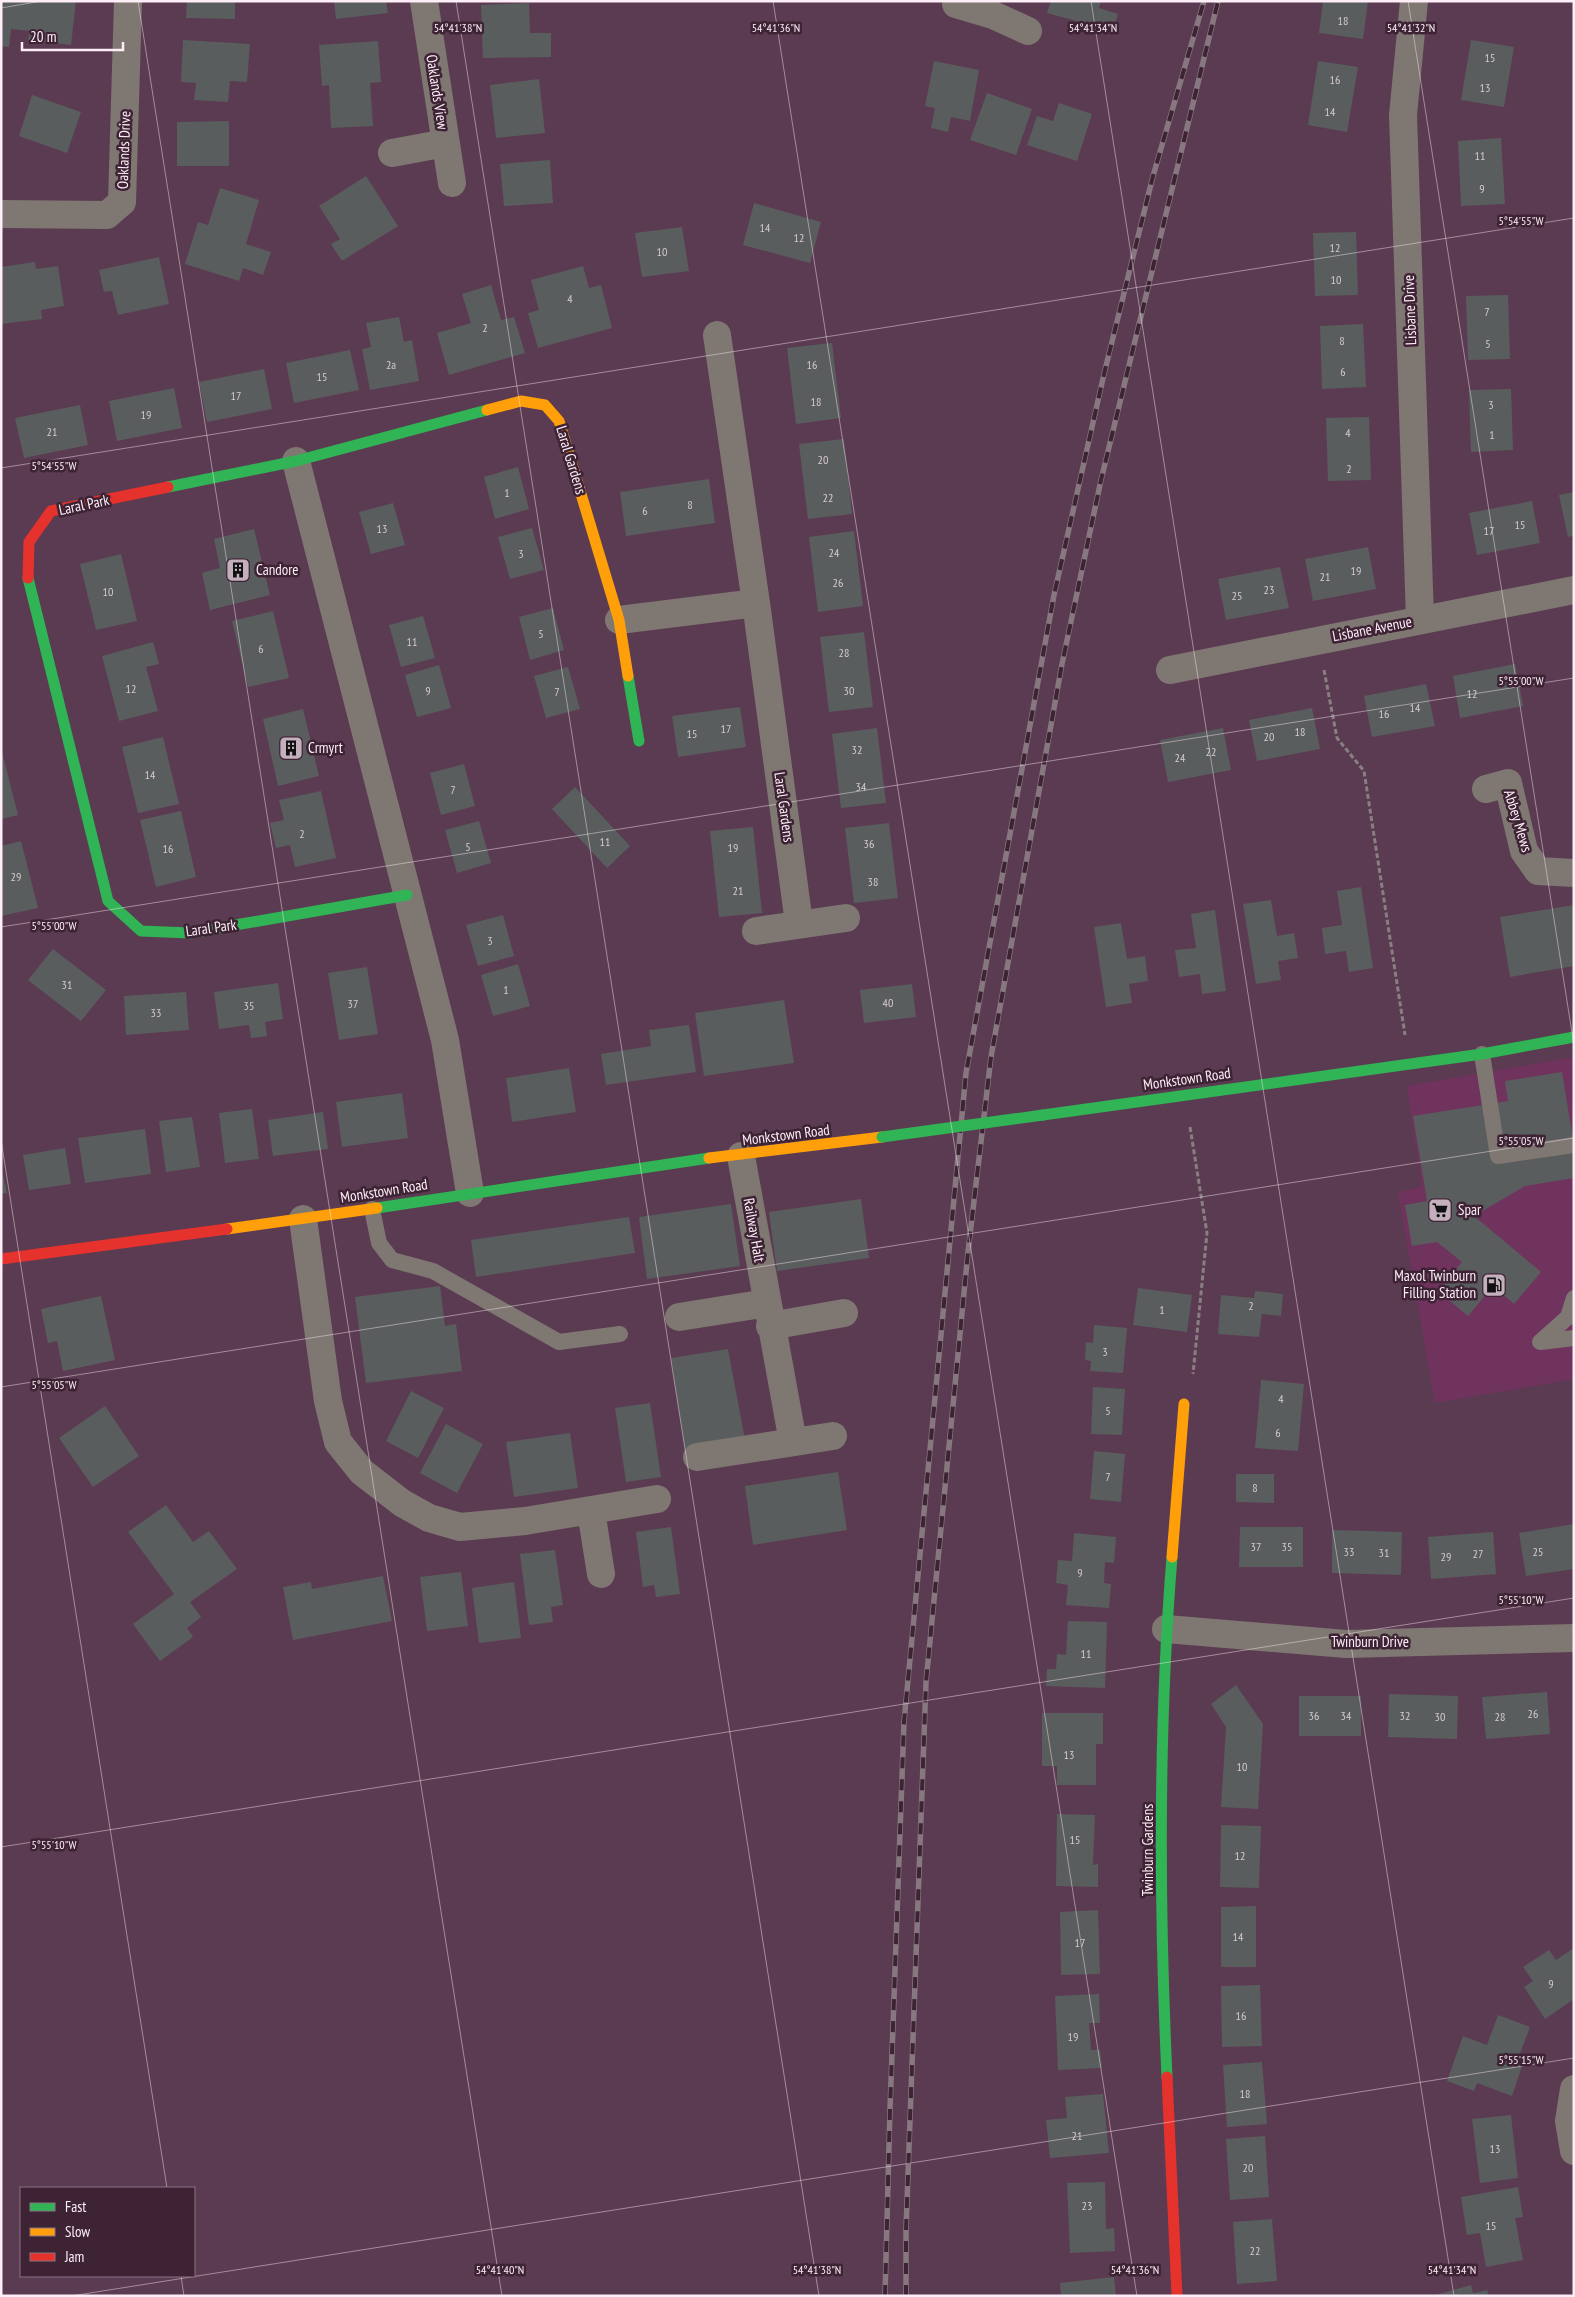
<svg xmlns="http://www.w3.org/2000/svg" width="1575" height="2297" font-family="'PT Sans Narrow',sans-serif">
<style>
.built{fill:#70335e}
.building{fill:#5a5d5e}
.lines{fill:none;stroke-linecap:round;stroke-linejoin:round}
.path{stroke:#897f80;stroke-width:3;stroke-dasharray:5 2.5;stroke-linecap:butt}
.lane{stroke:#7f7772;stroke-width:16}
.street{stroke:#7f7772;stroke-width:28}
.fast{stroke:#30b455;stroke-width:11}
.slow{stroke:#ff9f0a;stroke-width:11}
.jam{stroke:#e5322d;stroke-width:11}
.rail-casing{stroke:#87787f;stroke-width:5.5}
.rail{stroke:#3d2334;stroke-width:4;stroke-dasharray:11;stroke-linecap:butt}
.fast-bridge{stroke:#30b455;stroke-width:11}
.ticks{fill:none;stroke:#fdeef7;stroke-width:1;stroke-opacity:0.45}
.labels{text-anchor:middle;stroke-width:5;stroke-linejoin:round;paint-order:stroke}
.number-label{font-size:12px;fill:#d4cad1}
.street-label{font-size:15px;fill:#fdeef7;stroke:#3d2334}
.poi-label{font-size:15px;fill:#fdeef7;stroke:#3d2334;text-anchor:start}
.ticks-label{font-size:12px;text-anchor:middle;fill:#fdeef7;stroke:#3d2334;stroke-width:5;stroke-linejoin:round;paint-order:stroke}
</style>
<rect width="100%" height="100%" fill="#5b3b51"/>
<!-- built -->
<path class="built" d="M1574,1057v322l-139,24 -37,-211 24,-5 -15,-101z"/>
<!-- building -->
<path class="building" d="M1,1h75l-5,44 -43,-5 2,-9 -19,-2 -2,18 -8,-1z
M187,1h48v18l-49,-1z
M334,1h52l2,12 -52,6z
M1051,1h50l-2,7 19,6 -5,17 -66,-18z
M1323,1h45l-5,38 -44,-6z
M529,3l1,30h21v24l-68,1 -2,-53z
M183,40l67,4 -3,38 -17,-1 -2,21 -34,-2 2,-17 -15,-1z
M1471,40l43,7 -10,60 -43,-7z
M378,41l3,41 -11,1 3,43 -42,2 -2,-43 -7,1 -3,-41z
M934,61l45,9 -9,51 -19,-4 -3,15 -17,-4 4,-20 -10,-2z
M1318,61l40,6 -11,65 -39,-7z
M539,79l6,54 -49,5 -6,-53z
M987,93l45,16 -16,46 -46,-15z
M32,95l49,17 -14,41 -48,-17z
M1059,103l33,11 -15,47 -50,-16 10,-29 16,5z
M229,121v45h-52v-44z
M1501,138l4,66 -44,2 -3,-65z
M550,160l3,43 -49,3 -4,-42z
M366,176l32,50 -56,35 -11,-17 9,-5 -21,-33z
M220,188l39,12 -13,44 25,8 -8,23 -20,-7 -4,13 -54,-17 13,-42 10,3z
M754,203l67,19 -11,41 -67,-18z
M682,227l7,44 -47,6 -7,-44z
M1356,232l2,63 -43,1 -2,-63z
M159,257l10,47 -51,11 -6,-24 -8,1 -5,-22z
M35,262l1,7 22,-3 6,40 -23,4 1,9 -41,5v-57z
M583,266l6,22 12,-3 11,43 -74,20 -10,-35 11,-3 -8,-30z
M491,285l10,35 13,-3 11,36 -76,22 -12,-42 34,-10 -9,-29z
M1508,295l2,64 -42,1 -2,-64z
M399,317l5,25 8,-2 7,41 -49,9 -8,-41 9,-2 -5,-24z
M1363,324l3,63 -44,2 -2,-63z
M832,343l9,75 -45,6 -9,-76z
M350,350l9,40 -65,13 -8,-40z
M264,369l8,40 -65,13 -8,-40z
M174,388l8,40 -65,13 -8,-40z
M1511,389l2,61 -42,2 -2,-62z
M80,405l8,40 -64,13 -9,-40z
M1369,417l2,63 -43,1 -2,-63z
M844,439l8,75 -44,5 -9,-75z
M518,467l11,42 -34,10 -11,-42z
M709,479l6,44 -89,13 -6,-44z
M1574,492v43l-6,2 -9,-42z
M1532,501l8,42 -63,12 -8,-42z
M393,503l12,42 -34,9 -12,-42z
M532,528l12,42 -34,9 -12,-42z
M254,529l16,66 -60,15 -8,-37 18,-5 -6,-29z
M854,531l9,75 -45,6 -9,-75z
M1368,547l8,42 -63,12 -8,-42z
M121,554l16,67 -41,9 -16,-66z
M1280,567l9,41 -63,12 -8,-41z
M553,608l11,42 -34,10 -11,-43z
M273,611l16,67 -41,9 -16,-66z
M423,616l12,42 -34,9 -12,-42z
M864,632l9,75 -44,5 -9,-75z
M153,642l6,22 -13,3 12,44 -39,10 -17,-65z
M1515,664l8,42 -63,12 -7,-42z
M439,665l12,43 -34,9 -12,-42z
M568,667l12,42 -34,9 -12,-42z
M1426,684l9,42 -63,11 -8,-41z
M740,707l6,40 -68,10 -6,-41z
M1312,708l8,41 -63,12 -8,-41z
M303,709l16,67 -41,10 -15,-67z
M877,728l9,75 -45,5 -9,-74z
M1223,728l8,42 -63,12 -8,-42z
M163,737l16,67 -41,9 -16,-66z
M1,748l17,67 -17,4z
M464,764l11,42 -34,9 -11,-42z
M575,787l55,59 -23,22 -55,-59z
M321,791l15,67 -41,9 -5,-22 -14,3 -6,-25 14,-3 -5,-20z
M181,811l15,66 -40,10 -16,-67z
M479,821l12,42 -34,10 -12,-43z
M889,823l9,75 -44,5 -9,-75z
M753,827l9,86 -43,4 -9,-86z
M21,841l17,67 -37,8v-70z
M1361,887l12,81 -24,4 -3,-21 -21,3 -3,-26 20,-3 -5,-34z
M1271,900l6,36 17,-3 4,25 -20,3 3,19 -25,4 -13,-80z
M1574,905v61l-64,11 -10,-60z
M1215,910l11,81 -24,3 -2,-20 -21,3 -4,-27 21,-2 -5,-34z
M503,915l11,41 -36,10 -12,-41z
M1121,923l6,36 18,-3 3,25 -19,3 3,19 -26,4 -12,-80z
M53,949l53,41 -25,31 -53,-41z
M518,964l12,42 -37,10 -12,-41z
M367,967l11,67 -39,6 -11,-67z
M278,983l5,36 -18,3 2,14 -16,2 -2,-13 -30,4 -5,-37z
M912,984l4,33 -52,6 -4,-33z
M186,992l3,38 -63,5 -2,-39z
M784,1000l10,63 -90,13 -9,-63z
M689,1025l7,47 -90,13 -5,-31 50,-8 -2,-16z
M569,1068l7,44 -64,10 -6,-44z
M1562,1072l12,73v33l-49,8 -51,30 67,56 -27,32 -21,-18 -25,30 -30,-25 24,-29 -25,-20 -25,4 -7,-41 22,-4 -14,-85 95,-15 -3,-20z
M402,1093l6,45 -66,9 -6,-45z
M252,1109l7,50 -34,4 -6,-50z
M323,1112l5,37 -55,7 -5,-36z
M192,1117l8,50 -34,5 -7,-51z
M145,1129l6,45 -66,9 -7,-45z
M65,1148l6,36 -42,6 -6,-35z
M1,1167l6,26 -6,1z
M861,1199l8,59 -92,13 -8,-59z
M731,1204l9,62 -93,13 -8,-62z
M629,1217l6,36 -159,24 -5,-37z
M440,1286l5,40 11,-2 6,47 -96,12 -11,-86z
M1138,1288l54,7 -5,37 -54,-7z
M1255,1291l28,3 -2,22 -19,-2 -3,23 -41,-3 3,-39 33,3z
M101,1296l14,64 -52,11 -6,-30 -9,2 -7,-34z
M1094,1325l33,3 -4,45 -33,-2 1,-10 -6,-1 1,-18 7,1z
M728,1349l17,91 -60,9 -14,-91z
M1261,1380l43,4 -6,67 -43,-3z
M1093,1387l32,2 -3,46 -31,-1z
M411,1391l33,17 -26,50 -32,-17z
M650,1403l11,74 -35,5 -11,-74z
M105,1406l34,50 -46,31 -34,-49z
M446,1424l37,20 -26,49 -37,-20z
M570,1433l8,55 -64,9 -8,-55z
M1094,1451l31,3 -4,48 -31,-3z
M838,1472l9,58 -94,15 -8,-59z
M1236,1474h38v29l-38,-1z
M166,1505l27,37 16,-11 28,38 -47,33 11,15 -14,11 6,9 -33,24 -27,-37 41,-30 -46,-62z
M1574,1524v45l-48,7 -7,-43z
M671,1527l9,67 -24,3 -2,-12 -11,2 -7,-55z
M1240,1527h63v40h-64z
M1332,1530l70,2 -1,43 -69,-2z
M1493,1532l3,42 -65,5 -3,-42z
M1074,1533l42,4 -2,26 -9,-1 -1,21 7,1 -2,24 -43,-3 2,-20 -12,-2 2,-23 14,1z
M555,1550l8,55 -12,2 2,15 -24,3 -9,-71z
M461,1572l7,54 -41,5 -7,-54z
M383,1576l9,45 -99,19 -10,-53 28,-5 1,7z
M514,1582l7,56 -42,5 -7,-55z
M1068,1621l39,1 -2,66 -59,-2 1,-17h9l1,-15 9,1z
M1236,1685l27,39 -5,85 -37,-2 5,-80 -15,-23z
M1547,1692l3,42 -64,5 -4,-42z
M1389,1694l69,2 -1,43 -69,-2z
M1299,1696h62v40h-62z
M1042,1713h61v31h-7v41h-39v-19h-15z
M1057,1814l38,1 -2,50 5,-1v23l-42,-1z
M1221,1825l40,1 -2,62 -39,-1z
M1256,1906v61h-35v-60z
M1098,1910l2,64 -39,1 -1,-63z
M1574,1948v51l-29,20 -21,-32 9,-6 -10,-14 26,-17 7,10z
M1260,1985l2,61 -40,1 -1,-61z
M1099,1994l1,29h-11l2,27h9l2,18 -44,2 -3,-74z
M1498,2015l32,12 -14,37 6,2 -10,30 -35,-13 -3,8 -27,-10 16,-45 24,9z
M1262,2062l5,62 -40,3 -4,-62z
M1103,2094l6,59 -59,5 -4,-38 21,-2 -2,-21z
M1511,2115l7,63 -38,5 -8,-64z
M1265,2136l4,61 -39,3 -4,-61z
M1105,2182l1,47 8,-1 1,23 -45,2 -3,-70z
M1518,2187l5,30 -8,1 8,42 -37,7 -6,-34 -13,2 -6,-38z
M1272,2219l5,62 -40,3 -4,-62z
M1114,2277l2,19h-55l-1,-13z
M1471,2285l2,8 14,-3 2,6h-57z"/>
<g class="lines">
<!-- path -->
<path class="path" d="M1324,670l13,68 27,33 41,264
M1190,1127l17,106 -14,141"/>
<!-- lane -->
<path class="lane" d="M1482,1054l16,102 76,-11
M372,1209l7,34 13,17 41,11 126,71 61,-8
M1574,1298l-6,19 -28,25 34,-4"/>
<!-- street -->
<path class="street" d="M424,1l28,182
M1414,1l-11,114 17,504
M956,4l37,11 35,16
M392,153l54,-10
M1,214l106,1 15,-13 6,-201
M717,335l39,268 43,320
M296,461l149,579 25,153
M619,620l137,-17
M1170,670l404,-80
M1486,789l22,-6 16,68 14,20 36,2
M756,931l90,-13
M741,1156l52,286
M303,1219l25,182 10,41 24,30 40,31 27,15 31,9 65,-6 132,-22
M679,1317l88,-14
M770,1326l74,-13
M697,1457l136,-21
M591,1511l10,63
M1166,1629l180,15 228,-6
M1574,2089l-5,32 5,30"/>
<!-- fast -->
<path class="fast" d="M168,487l128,-26 191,-51
M28,578l80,323 33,30 49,2 217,-38
M628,676l11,65
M1043,1115l439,-61 92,-17
M377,1208l332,-50
M1167,2077c-8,-173 -9,-347 5,-520"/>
<!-- slow -->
<path class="slow" d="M487,410l34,-9 24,4 14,16 60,199 9,56
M709,1158l173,-21
M227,1229l150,-21
M1172,1557l12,-153"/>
<!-- jam -->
<path class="jam" d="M28,578l1,-36 22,-31 117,-24
M1,1259l226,-30
M1167,2077l10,219"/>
<!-- rail casing -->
<g class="rail-casing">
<path id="rail" d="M885,2296l5,-187 14,-387 62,-649 88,-478 50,-221 49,-198 51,-175
M906,2296v-66l20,-548 42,-430 23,-195 71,-393 39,-184 117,-479"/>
</g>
<!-- rail -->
<use href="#rail" class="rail"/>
<!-- fast-bridge -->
<path class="fast-bridge" d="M882,1137l161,-22"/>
</g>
<!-- ticks -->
<path class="ticks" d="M138,1l364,2295M456,1l363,2295M773,1l364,2295M1091,1l363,2295M1408,1l166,1044M1,8l41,-7M1,468l1573,-250M1,927l1573,-249M1,1140l166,1048M1,1387l1573,-249M1,1847l1573,-249M181,2276l3,20M71,2296l1503,-238"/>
<!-- icons -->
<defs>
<g id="building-square" transform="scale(1.25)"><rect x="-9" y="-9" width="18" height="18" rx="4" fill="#c4afbd" stroke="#3d2334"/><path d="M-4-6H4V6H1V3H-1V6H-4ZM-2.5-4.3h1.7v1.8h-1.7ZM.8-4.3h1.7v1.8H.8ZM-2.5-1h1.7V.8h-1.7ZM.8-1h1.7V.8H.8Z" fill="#111"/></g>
<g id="supermarket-square" transform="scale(1.25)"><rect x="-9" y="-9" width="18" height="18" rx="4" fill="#c4afbd" stroke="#3d2334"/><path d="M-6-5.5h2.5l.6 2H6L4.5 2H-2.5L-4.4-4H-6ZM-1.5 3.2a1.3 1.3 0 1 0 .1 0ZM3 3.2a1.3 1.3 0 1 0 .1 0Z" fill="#111"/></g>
<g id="fuel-square" transform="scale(1.25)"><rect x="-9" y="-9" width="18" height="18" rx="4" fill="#c4afbd" stroke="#3d2334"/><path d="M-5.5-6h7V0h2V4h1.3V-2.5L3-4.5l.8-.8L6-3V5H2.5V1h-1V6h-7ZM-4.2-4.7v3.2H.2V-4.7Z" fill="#111"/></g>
</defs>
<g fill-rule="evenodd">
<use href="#building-square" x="238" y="570"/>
<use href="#building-square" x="291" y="748"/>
<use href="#supermarket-square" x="1440" y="1210"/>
<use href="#fuel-square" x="1494" y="1285"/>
</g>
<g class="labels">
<!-- number labels -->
<g class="number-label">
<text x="1343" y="25">18</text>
<text x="1490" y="62">15</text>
<text x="1335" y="84">16</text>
<text x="1485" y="92">13</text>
<text x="1330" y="116">14</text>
<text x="1480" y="160">11</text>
<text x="1482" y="193">9</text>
<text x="765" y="232">14</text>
<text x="799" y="242">12</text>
<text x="1335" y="252">12</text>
<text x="662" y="256">10</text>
<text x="1336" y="284">10</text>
<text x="570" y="303">4</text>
<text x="1487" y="316">7</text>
<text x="485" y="332">2</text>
<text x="1342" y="345">8</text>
<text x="1488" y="348">5</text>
<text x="391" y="369">2a</text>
<text x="812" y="369">16</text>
<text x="1343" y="376">6</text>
<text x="322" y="381">15</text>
<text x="236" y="400">17</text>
<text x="816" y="406">18</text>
<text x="1491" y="409">3</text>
<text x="146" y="419">19</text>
<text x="52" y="436">21</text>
<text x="1348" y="437">4</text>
<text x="1492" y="439">1</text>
<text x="823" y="464">20</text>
<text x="1349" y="473">2</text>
<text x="507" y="497">1</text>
<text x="828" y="502">22</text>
<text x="690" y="509">8</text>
<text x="645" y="515">6</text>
<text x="1520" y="529">15</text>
<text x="382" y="533">13</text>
<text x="1489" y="535">17</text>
<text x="834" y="557">24</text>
<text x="521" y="558">3</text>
<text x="1356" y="575">19</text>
<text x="1325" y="581">21</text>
<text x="838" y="587">26</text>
<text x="1269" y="594">23</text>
<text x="108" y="596">10</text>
<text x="1237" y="600">25</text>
<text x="541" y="638">5</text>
<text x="412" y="646">11</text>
<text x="261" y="653">6</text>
<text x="844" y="657">28</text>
<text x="131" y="693">12</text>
<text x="428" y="695">9</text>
<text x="849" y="695">30</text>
<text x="557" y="696">7</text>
<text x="1472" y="698">12</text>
<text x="1415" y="712">14</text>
<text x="1384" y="718">16</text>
<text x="726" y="733">17</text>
<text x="1300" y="736">18</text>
<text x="692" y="738">15</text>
<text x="1269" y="741">20</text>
<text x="857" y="754">32</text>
<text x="1211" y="756">22</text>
<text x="1180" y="762">24</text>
<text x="150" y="779">14</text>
<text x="861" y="791">34</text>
<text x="453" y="794">7</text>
<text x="302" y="838">2</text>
<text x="605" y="846">11</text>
<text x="869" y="848">36</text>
<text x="468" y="851">5</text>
<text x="733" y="852">19</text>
<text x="168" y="853">16</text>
<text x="16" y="881">29</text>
<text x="873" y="886">38</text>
<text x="738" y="895">21</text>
<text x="490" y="945">3</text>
<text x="67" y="989">31</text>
<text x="506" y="994">1</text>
<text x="888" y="1007">40</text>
<text x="353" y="1008">37</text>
<text x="249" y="1010">35</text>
<text x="156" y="1017">33</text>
<text x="1251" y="1310">2</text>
<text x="1162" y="1314">1</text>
<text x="1105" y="1356">3</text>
<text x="1281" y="1403">4</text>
<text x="1108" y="1415">5</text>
<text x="1278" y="1437">6</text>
<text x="1108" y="1481">7</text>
<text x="1255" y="1492">8</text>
<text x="1256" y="1551">37</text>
<text x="1287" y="1551">35</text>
<text x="1349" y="1556">33</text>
<text x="1538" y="1556">25</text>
<text x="1384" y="1557">31</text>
<text x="1478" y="1558">27</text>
<text x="1446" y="1561">29</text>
<text x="1080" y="1577">9</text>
<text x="1086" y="1658">11</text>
<text x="1533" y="1718">26</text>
<text x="1314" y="1720">36</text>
<text x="1346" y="1720">34</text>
<text x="1405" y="1720">32</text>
<text x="1440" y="1721">30</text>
<text x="1500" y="1721">28</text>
<text x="1069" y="1759">13</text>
<text x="1242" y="1771">10</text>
<text x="1075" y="1844">15</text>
<text x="1240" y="1860">12</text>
<text x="1238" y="1941">14</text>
<text x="1080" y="1947">17</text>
<text x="1551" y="1988">9</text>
<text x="1241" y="2020">16</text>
<text x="1073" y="2041">19</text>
<text x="1245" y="2098">18</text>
<text x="1077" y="2140">21</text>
<text x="1495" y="2153">13</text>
<text x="1248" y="2172">20</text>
<text x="1087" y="2210">23</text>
<text x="1491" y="2230">15</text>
<text x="1255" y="2255">22</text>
</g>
<!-- street labels -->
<g class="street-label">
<text transform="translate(437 92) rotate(81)" y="5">Oaklands View</text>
<text transform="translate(124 150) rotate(-88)" y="5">Oaklands Drive</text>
<text transform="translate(1410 310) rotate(-92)" y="5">Lisbane Drive</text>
<text transform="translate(571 460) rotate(73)" y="5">Laral Gardens</text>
<text transform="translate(84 505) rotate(-12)" y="5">Laral Park</text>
<text transform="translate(1372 629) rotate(-11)" y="5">Lisbane Avenue</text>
<text transform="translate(784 807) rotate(82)" y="5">Laral Gardens</text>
<text transform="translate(1518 821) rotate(73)" y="5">Abbey Mews</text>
<text transform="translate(211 928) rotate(-8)" y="5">Laral Park</text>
<text transform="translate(1187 1079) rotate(-8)" y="5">Monkstown Road</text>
<text transform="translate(786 1135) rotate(-7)" y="5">Monkstown Road</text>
<text transform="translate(384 1191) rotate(-9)" y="5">Monkstown Road</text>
<text transform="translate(754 1230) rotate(80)" y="5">Railway Halt</text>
<text x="1370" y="1647">Twinburn Drive</text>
<text transform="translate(1148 1850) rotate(-90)" y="5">Twinburn Gardens</text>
</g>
<!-- poi labels -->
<g class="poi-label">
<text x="256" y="575">Candore</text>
<text x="308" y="753">Crmyrt</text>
<text x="1458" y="1215">Spar</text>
<text x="1476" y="1281" text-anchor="end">Maxol Twinburn<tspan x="1476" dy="17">Filling Station</tspan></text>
</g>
</g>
<g class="ticks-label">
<text x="458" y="32">54°41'38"N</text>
<text x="776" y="32">54°41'36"N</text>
<text x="1093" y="32">54°41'34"N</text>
<text x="1411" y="32">54°41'32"N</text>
<text x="1521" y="225">5°54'55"W</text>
<text x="54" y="470">5°54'55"W</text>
<text x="1521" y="685">5°55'00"W</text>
<text x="54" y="930">5°55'00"W</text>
<text x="1521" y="1145">5°55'05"W</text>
<text x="54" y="1389">5°55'05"W</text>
<text x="1521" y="1604">5°55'10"W</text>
<text x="54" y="1849">5°55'10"W</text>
<text x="1521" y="2064">5°55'15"W</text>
<text x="500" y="2274">54°41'40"N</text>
<text x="817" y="2274">54°41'38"N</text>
<text x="1135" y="2274">54°41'36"N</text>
<text x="1452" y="2274">54°41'34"N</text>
</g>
<!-- border -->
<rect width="1575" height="2297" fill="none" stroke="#fdeef7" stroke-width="5"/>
<!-- legend -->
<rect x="20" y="2187" width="175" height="90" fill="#3d2334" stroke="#8a7482"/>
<rect x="30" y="2203" width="25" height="8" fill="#30b455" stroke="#8a7482"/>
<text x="65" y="2212" font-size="15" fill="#fdeef7">Fast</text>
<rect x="30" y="2228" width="25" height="8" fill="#ff9f0a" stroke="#8a7482"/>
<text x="65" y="2237" font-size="15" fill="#fdeef7">Slow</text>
<rect x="30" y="2253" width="25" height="8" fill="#e5322d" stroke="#8a7482"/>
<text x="65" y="2262" font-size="15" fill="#fdeef7">Jam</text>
<!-- scale -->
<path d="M22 42v8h101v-8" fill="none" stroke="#fdeef7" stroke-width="2.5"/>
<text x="30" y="42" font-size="15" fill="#fdeef7" stroke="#3d2334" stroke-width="4" paint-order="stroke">20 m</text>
</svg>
